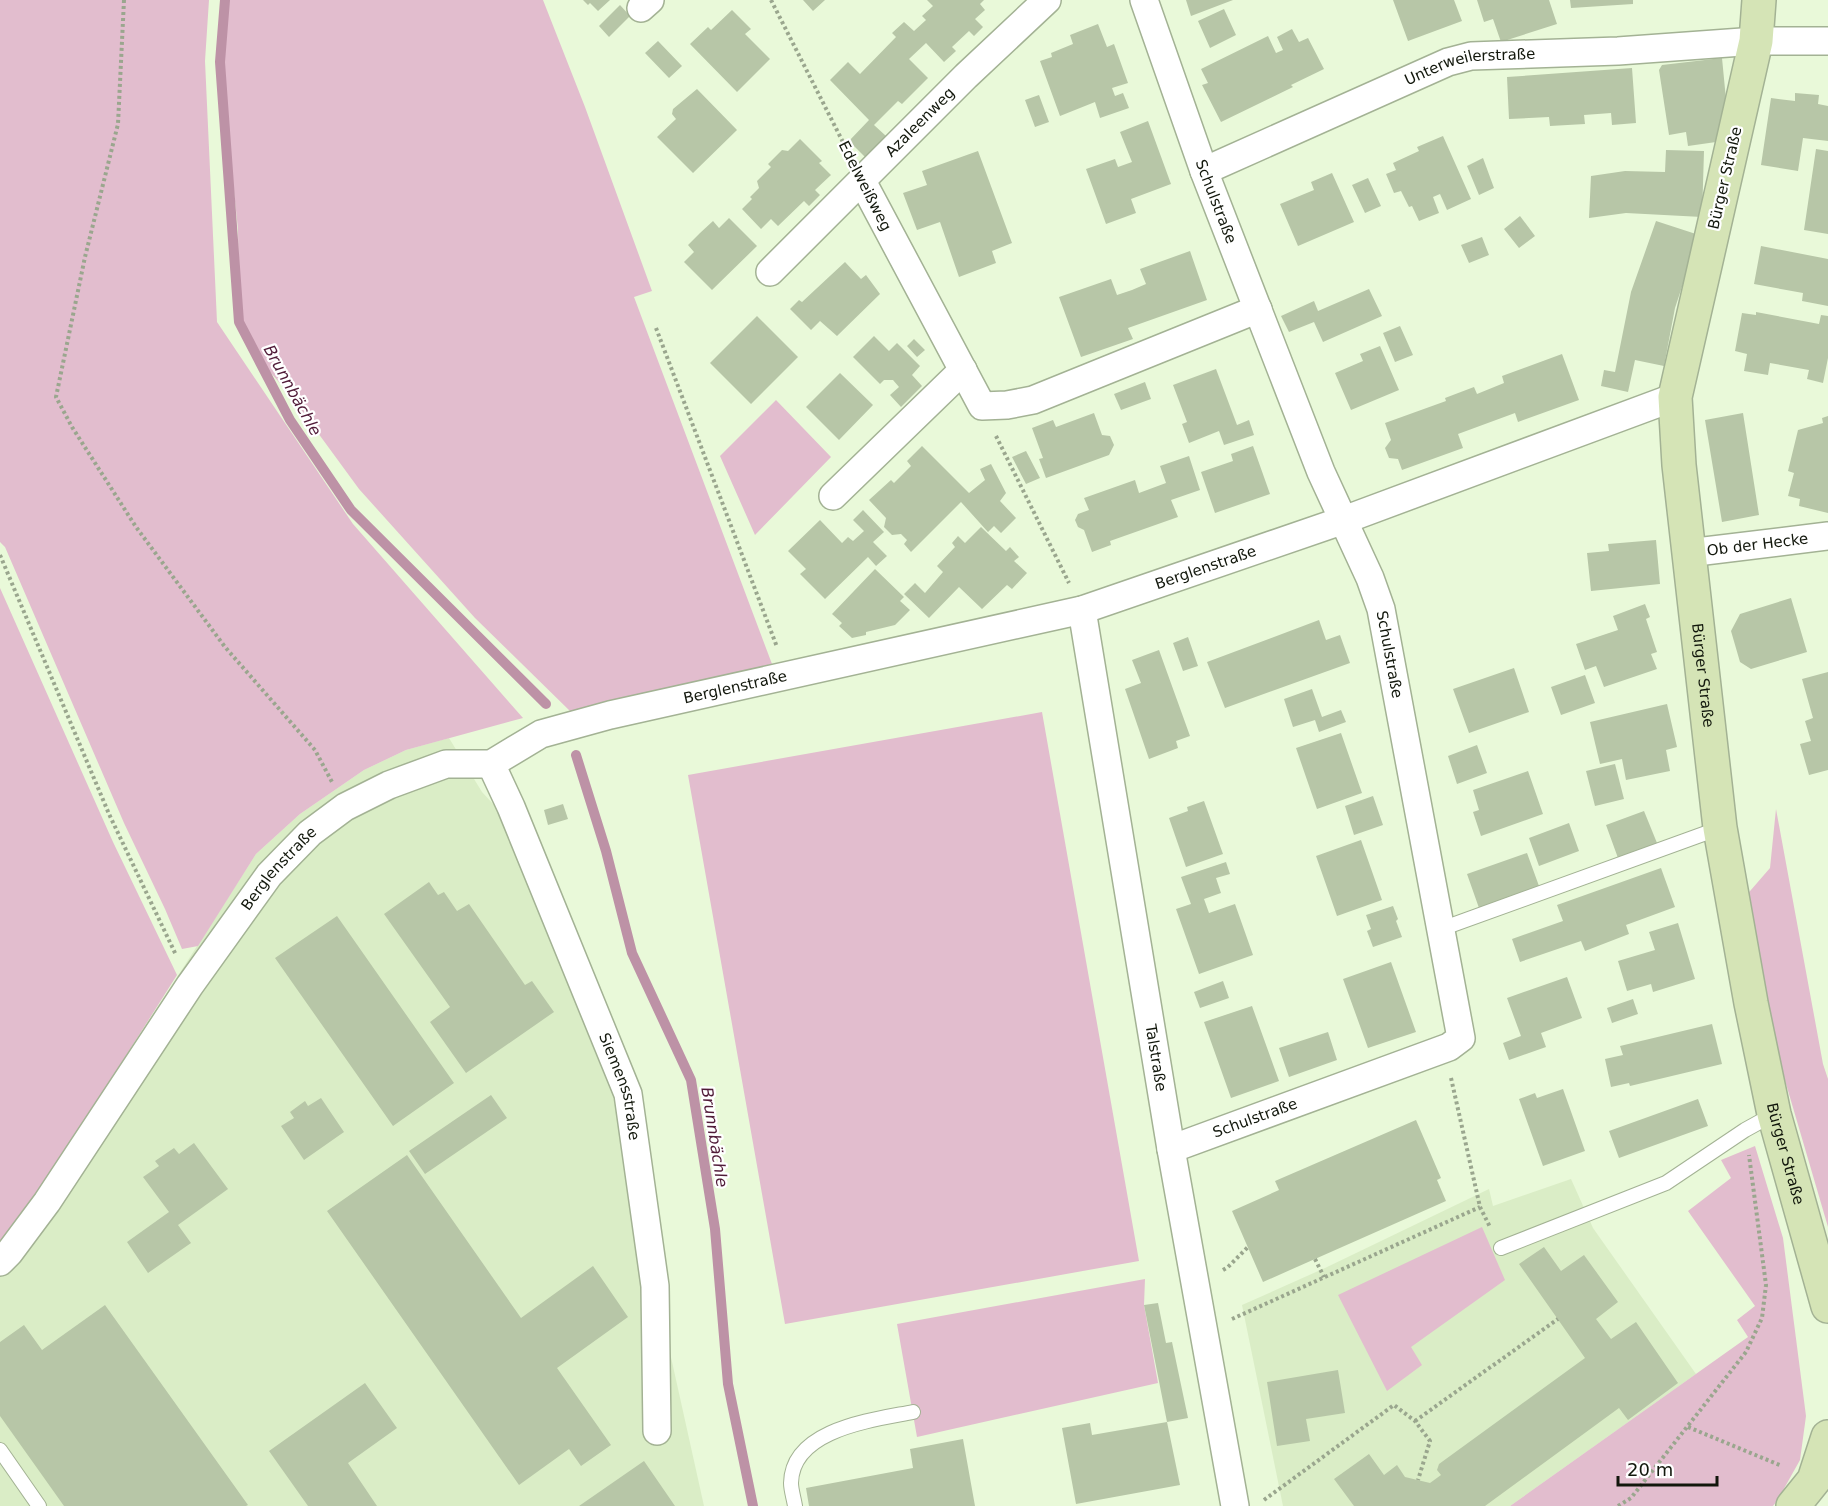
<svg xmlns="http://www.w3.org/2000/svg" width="1828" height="1506" font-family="'DejaVu Sans',sans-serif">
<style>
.built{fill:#daedc6}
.green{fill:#e2bdce}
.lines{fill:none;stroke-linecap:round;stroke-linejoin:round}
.stream{stroke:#bd92a6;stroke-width:10}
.building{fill:#b7c6a7}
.lane-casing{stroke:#a3b294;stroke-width:16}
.street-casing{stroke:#a3b294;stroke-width:30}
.secondary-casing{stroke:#a3b294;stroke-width:36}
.path{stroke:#9aa68e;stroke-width:4;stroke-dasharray:3 3;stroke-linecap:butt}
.lane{stroke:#fff;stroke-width:14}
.street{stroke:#fff;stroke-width:27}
.secondary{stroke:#d5e4b6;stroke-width:33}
.labels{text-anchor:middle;stroke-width:4.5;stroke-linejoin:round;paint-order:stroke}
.street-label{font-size:15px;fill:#12170c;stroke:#fff}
.water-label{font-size:16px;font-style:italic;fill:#501b38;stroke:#fff}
</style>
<rect width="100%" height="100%" fill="#e9f9d9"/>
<!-- built -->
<path class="built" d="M449,738l33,54 13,14 22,49 97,245 90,406h-704v-264l58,-79 198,-309 44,-40 64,-44 42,-20z
M1571,1179l22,49 103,146 -186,132h-227l-41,-201 83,-37 164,-79 4,17z"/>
<!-- green -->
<path class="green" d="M0,0h209l-4,61 12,261 136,202 170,194 -117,32 -42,20 -64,44 -44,40 -58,92 -16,3 -17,-40 -41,-86 -119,-276 -5,-5z
M229,0h314l42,107 67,184 -18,6 138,367 -200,49 -97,-95 -116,-129 -71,-97 -27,-30 -22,-40 -1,-93 -18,-167z
M776,400l55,57 -76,78 -35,-79z
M0,588l113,254 64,133 -119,188 -58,79z
M1042,712l97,549 -354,63 -97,-549z
M1776,809l47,255 5,15v148l-56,-191 -28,-138 26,-30z
M1755,1146l28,92 23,178 -6,44 -23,41 -4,5h-263l238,-169 -11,-17 18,-14 -67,-95 43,-33 -10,-18z
M1482,1227l23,53 -94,67 11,18 -35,26 -49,-96z
M1145,1279l-1,26 14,78 -241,54 -20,-113z"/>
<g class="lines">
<!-- stream -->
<path class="stream" d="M225,0l-5,62 19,260 51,98 61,90 195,194
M576,755l30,96 26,102 59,127 24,149 13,155 25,122"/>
</g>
<!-- building -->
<path class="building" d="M583,0h27l-12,11 -8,-8 -2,2z
M803,0h22l-12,11z
M927,0h57l-4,4 5,6 -10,9 8,8 -9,9 -5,-5 -17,16 4,4 -12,11 -18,-19 -17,16 19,19 -26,26 -4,-3 -24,24 12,11 -21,21 -16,-16 20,-21 -39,-40 18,-18 12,12 36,-37 -4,-4 12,-11 10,9 12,-11 -4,-4 11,-10z
M1186,0h47l-42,16z
M1393,0h61l8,21 -54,20z
M1477,0h72l8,24 -56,18 -8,-23 -9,3z
M1570,0h63v4l-62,4z
M620,5l10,11 -21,21 -10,-11z
M1224,9l12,26 -26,13 -12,-27z
M732,10l19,19 -6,5 25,25 -33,33 -47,-48 18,-17 3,3z
M1098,24l9,23 7,-3 14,39 -16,5 3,8 8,-3 6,15 -29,10 -5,-16 -35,14 -20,-55 12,-4 -1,-4 22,-9 -3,-9z
M1292,29l7,13 9,-4 16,31 -33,16 2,2 -72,35 -19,-37 6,-2 -7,-14 67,-33 8,17 7,-3 -6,-13z
M658,41l24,25 -13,12 -24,-25z
M1722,58l6,62 -8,1 3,20 -35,5 -2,-14 -17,3 -10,-65 3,-5z
M1632,68l4,55 -24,2 -1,-12 -27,2 1,9 -35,2 -1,-9 -40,2 -2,-42z
M697,89l40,41 -44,43 -36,-36 19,-18 -4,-5 1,-5z
M1795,93l24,2 -1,9 10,2v35l-25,-3 -5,33 -37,-6 10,-67 24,3z
M1039,95l10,27 -14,5 -10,-27z
M1148,121l23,63 -40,15 5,14 -30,11 -20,-55 29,-10 3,8 14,-5 -12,-30z
M1443,136l28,63 -24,11 -7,-16 -7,3 6,16 -20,8 -7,-15 -3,1 -8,-16 -7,2 -8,-19 10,-4 -3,-7 26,-12 -2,-4z
M800,139l22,22 -3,2 12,12 -16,15 5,5 -11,11 -5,-5 -26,25 -7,-7 -10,10 -19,-20 10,-10 -2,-2 9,-9 -2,-7 14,-14 -3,-3 14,-14 6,1z
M1816,149l12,2v83l-24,-4z
M1666,150l38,1 -2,66 -76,-4 -37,5 2,-42 34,-5 40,1z
M978,151l34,92 -20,8 4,12 -37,14 -19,-55 -23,8 -14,-37 24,-8 -5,-14z
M1483,158l11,30 -15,7 -12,-29z
M1332,173l22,49 -56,24 -18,-42 34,-14 -3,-8z
M1368,178l13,28 -16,7 -13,-28z
M1520,216l15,20 -16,12 -15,-19z
M729,218l28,28 -45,44 -28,-28 10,-10 -6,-7 12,-12 13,-12 6,7z
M1656,221l43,14 -24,73 -11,58 -29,-6 -7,32 -27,-6 3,-16 11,2 16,-80z
M1482,237l7,18 -20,8 -8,-18z
M1761,246l67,13v47l-26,-5 1,-8 -49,-9z
M1190,251l17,49 -79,28 5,11 -52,18 -22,-60 52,-18 6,16 15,-5 14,-6 -6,-15z
M845,262l16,17 5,-4 14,19 -43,42 -17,-15 -9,9 -21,-21 9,-9 3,2z
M1369,289l13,27 -59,26 -9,-20 -25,10 -8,-16 33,-15 4,10z
M1756,312l63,12 2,-9 7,1v42l-5,25 -16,-4 2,-9 -39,-7 -2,12 -24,-4 3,-17 -12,-3 7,-38 14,2z
M757,316l41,41 -47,47 -41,-41z
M1400,326l13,29 -18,7 -12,-29z
M874,336l15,15 8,-8 23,23 -8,9 10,11 -21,21 -11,-12 9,-8 -6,-7h-9l-4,4 -27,-27z
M914,339l11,11 -8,7 -10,-11z
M1380,346l19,44 -48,20 -16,-37 28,-12 -3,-7z
M1562,354l17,46 -61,22 -3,-9 -57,21 5,14 -61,22 -4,-11 -9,-1 -4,-10 6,-8 -6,-17 61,-22 -1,-3 29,-11 3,7 27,-11 -2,-7z
M1216,369l21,56 12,-5 5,15 -30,10 -5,-14 -30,12 -7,-19 5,-2 -14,-37z
M840,373l33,32 -34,35 -33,-33z
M1145,382l6,17 -30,11 -7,-16z
M1094,413l8,22 8,1 4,9 -5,10 -63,23 -7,-19 4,-1 -11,-30 21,-8 3,7z
M1743,413l16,102 -37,7 -17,-102z
M1828,416v97l-29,-7 1,-7 -12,-3 6,-23 -6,-2 10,-41 25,-7 -1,-5z
M922,446l47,47 16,-13 -5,-11 11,-5 15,29 -6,8 16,17 -15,15 -7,-7 -6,6 -27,-30 -50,50 -7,-8 3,-4 -6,-6 -9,1 -8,-8 2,-9 -17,-18 22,-20 3,3 17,-17 -4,-5z
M1253,446l17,48 -55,19 -14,-41 32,-11 -2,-7z
M1026,451l14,27 -14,6 -14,-27z
M1189,456l11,34 -29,10 7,17 -68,24 1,4 -19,7 -8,-22 -6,-3 -3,-7 3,-6 11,-4 -5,-12 51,-18 4,13 27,-10 -6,-17z
M863,510l21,22 -11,10 14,14 -11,10 -8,-9 -43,42 -25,-25 6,-5 -18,-18 32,-31 22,23 6,-6 5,4 11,-10 -11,-11z
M981,527l25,24 4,-4 9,10 -5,4 13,12 -15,16 -5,-4 -25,24 -23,-22 -30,31 -25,-24 11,-11 10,10 18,-21 -6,-6 18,-19 -3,-4 6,-7 7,7z
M1656,540l4,44 -69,7 -4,-38 22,-2 -1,-7z
M875,569l29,28 -4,4 10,9 -15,15 -29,7v3l-14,3 -13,-12 3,-3 -10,-9z
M1791,598l16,54 -56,17 -11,-7 -9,-31 9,-17z
M1645,604l5,13 -4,2 11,33 -6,2 6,15 -53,18 -8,-21 -11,4 -9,-26 42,-14 -5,-14z
M1319,620l7,20 14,-5 10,28 -125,45 -18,-46z
M1188,637l10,29 -15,5 -10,-28z
M1159,650l31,86 -14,5 2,7 -29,11 -24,-70 16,-6 -9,-23z
M1514,668l15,44 -60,21 -16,-44z
M1828,672v98l-19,5 -9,-31 11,-3 -6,-20 8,-3 -11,-39z
M1585,675l10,28 -34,12 -10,-28z
M1312,689l10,28 19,-7 5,12 -27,10 -4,-12 -22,7 -9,-28z
M1667,704l10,43 -11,3 4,21 -44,9 -4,-21 -22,5 -10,-42z
M1341,733l21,60 -45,16 -21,-61z
M1477,745l10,28 -30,11 -9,-28z
M1615,764l9,35 -29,7 -9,-35z
M1528,771l15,43 -62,22 -8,-24 6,-2 -6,-20z
M1373,796l10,29 -29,10 -9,-29z
M1204,801l19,53 -37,13 -17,-49 19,-7 -1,-4z
M563,804l5,15 -20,6 -4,-15z
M1644,811l13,32 -39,15 -12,-33z
M1569,823l10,28 -40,15 -10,-28z
M1361,840l21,60 -45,16 -21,-60z
M1527,853l12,33 -60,22 -12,-34z
M1226,862l4,12 -14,4 5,15 -17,6 5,14 26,-9 18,51 -54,19 -23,-65 15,-5 -10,-27z
M1661,868l14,39 -49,18 3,9 -44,17 -4,-10 -61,21 -8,-23 51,-18 -6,-16z
M429,882l9,13 6,-3 13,19 12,-7 56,81 7,-4 22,31 -88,61 -36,-51 20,-15 -66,-93z
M1393,906l5,13 -2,2 6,16 -29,10 -6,-16 4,-2 -5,-14z
M337,916l117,167 -61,43 -118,-168z
M1678,923l17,56 -42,13 -2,-8 -24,7 -9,-30 37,-11 -6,-18z
M1391,962l25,70 -48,16 -25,-69z
M1567,977l15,41 -41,15 5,14 -37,13 -6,-17 18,-7 -14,-38z
M1223,981l6,17 -29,10 -6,-16z
M1633,999l5,15 -26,9 -5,-15z
M1252,1006l27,75 -48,17 -27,-76z
M1712,1024l10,40 -92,22 -1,-3 -18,4 -6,-28 18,-4 -3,-9z
M1328,1032l9,28 -48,17 -10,-29z
M1563,1089l22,62 -42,15 -24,-67 16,-6 2,5z
M491,1095l16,23 -82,56 -16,-23z
M321,1098l23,34 -40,28 -23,-34 13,-8 -4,-6 15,-11 3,5z
M1698,1099l10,27 -89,32 -10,-27z
M1416,1120l25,58 -4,2 9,21 -183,81 -31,-71 47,-21 -4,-9z
M194,1143l34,46 -50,36 13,18 -43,30 -21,-31 42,-30 -26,-35 16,-11 -4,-5 19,-13 5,6z
M407,1155l114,163 72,-52 35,51 -71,51 54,77 -30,21 -12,-17 -50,36 -192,-274z
M1544,1247l17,24 23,-16 34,47 -22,17 15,20 25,-17 42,61 -50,37 -9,-12 -134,98h-131l-20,-27 35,-25 15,21 13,-10 8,12 25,6 11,-8 -4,-5 2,-6 146,-106 -66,-94z
M1158,1303l8,40 6,-1 16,76 -21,4 13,63 -104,19 -14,-76 28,-5 2,12 75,-13 -23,-117z
M105,1305l143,200 -2,1h-182l-64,-90v-74l24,-17 18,25z
M1338,1370l7,43 -39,6 4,22 -33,5 -10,-64z
M365,1383l32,45 -49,35 29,43h-69l-39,-55z
M963,1439l12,67h-166l-3,-18 107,-20 -3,-19z
M644,1461l31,45h-96z"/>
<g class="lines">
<!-- lane casing -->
<g class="lane-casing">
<path id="lane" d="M1441,929l279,-101
M1501,1248l165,-65 79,-53 29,-16
M0,1450l39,56
M795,1506c-1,-7 -4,-16 -4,-23 1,-54 82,-63 122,-71"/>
</g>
<!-- street casing -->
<g class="street-casing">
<g id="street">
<path id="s1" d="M1144,0l60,171 117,301 49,106 11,31 80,429 -12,9 -278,102"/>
<path d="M641,8l9,-8"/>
<path id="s2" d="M1204,171l244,-109 23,-6 147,-5 138,-10h72"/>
<path d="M862,181l120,225 25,-1 26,-5 225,-91"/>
<path id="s3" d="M770,272l196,-196 81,-76"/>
<path d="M833,496l130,-126"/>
<path id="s4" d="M1688,553l140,-17"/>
<path id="s5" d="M1082,610l89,539 64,357"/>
<path id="s6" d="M491,764l20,43 117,287 27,192 2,145"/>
<path id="s7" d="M0,1262l9,-9 38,-51 143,-217 79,-110 41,-42 35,-26 44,-22 57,-21h45l50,-30 69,-19 472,-105 262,-90 331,-123"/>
</g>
</g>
<!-- secondary casing -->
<g class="secondary-casing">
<g id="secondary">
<path id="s8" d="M1759,0l-3,41 -81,356 4,68 41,363 31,175 23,111 54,192"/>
<path d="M1793,1506l21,-26 14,-43"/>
</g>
</g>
<!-- path -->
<path class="path" d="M124,0l-6,124 -33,133 -29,140 16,30 64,100 89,120 90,103 17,32
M771,0l77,152
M656,328l121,319
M996,436l73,147
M0,555l109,259 67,141
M1451,1078l29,129 10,20
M1315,1259l9,18
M1223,1270l5,-3 20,-20
M1232,1319l248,-112
M1415,1421l143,-102
M1688,1427l94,39
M1264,1500l130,-95 21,16 15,20 -12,39
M1618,1506l13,-8 115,-146 16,-34 4,-33 -17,-130"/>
<!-- lane -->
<use href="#lane" class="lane"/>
<!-- street -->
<use href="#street" class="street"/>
<!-- secondary -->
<use href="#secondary" class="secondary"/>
</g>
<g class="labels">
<!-- street labels -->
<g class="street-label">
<text dy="5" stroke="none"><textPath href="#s2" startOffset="288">Unterweilerstraße</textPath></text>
<text dy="5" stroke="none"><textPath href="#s3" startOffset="212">Azaleenweg</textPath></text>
<text transform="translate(1725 178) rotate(-77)" y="5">Bürger Straße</text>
<text transform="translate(865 186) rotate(63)" y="5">Edelweißweg</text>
<text dy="5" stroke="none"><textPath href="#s1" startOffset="214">Schulstraße</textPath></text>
<text dy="5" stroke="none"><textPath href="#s4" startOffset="70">Ob der Hecke</textPath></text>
<text dy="5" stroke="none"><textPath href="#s7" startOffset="1473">Berglenstraße</textPath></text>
<text dy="5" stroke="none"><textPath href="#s1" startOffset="700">Schulstraße</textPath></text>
<text dy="5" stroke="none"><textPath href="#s8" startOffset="686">Bürger Straße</textPath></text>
<text dy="5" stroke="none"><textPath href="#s7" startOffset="987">Berglenstraße</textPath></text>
<text dy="5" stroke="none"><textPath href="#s7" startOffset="483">Berglenstraße</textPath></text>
<text dy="5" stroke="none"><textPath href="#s5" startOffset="454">Talstraße</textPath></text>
<text dy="5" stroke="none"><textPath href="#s6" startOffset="348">Siemensstraße</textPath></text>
<text transform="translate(1255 1118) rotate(-20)" y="5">Schulstraße</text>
<text dy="5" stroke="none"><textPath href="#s8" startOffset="1172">Bürger Straße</textPath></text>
</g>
<!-- water labels -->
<g class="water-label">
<text transform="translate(293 390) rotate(61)" y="6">Brunnbächle</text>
<text transform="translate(715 1137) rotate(81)" y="6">Brunnbächle</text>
</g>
</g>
<!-- scale -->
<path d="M1618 1476v9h99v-9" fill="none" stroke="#12170c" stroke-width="3"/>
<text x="1627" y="1476" font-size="18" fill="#12170c" stroke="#ffffff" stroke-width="4.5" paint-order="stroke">20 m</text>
</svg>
